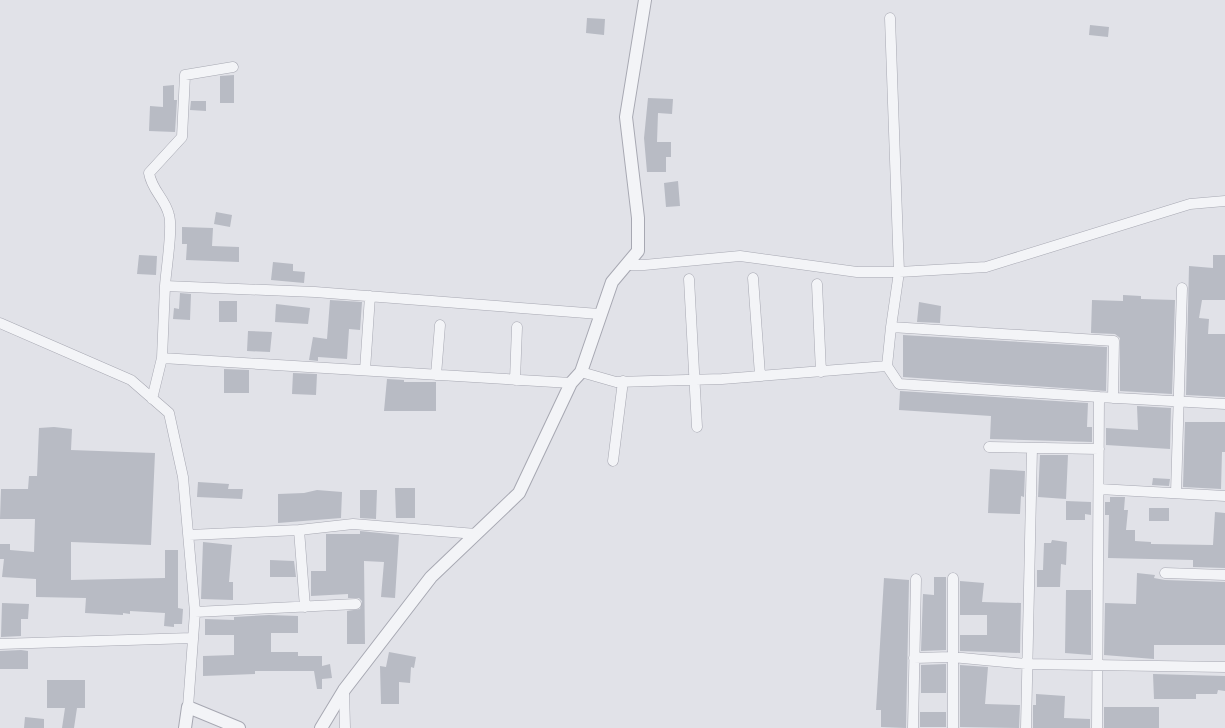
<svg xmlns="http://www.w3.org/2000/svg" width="1225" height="728" font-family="'Work Sans',sans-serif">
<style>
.building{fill:#b8bbc4}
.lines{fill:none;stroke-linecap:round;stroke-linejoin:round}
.minor-casing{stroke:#a7a8b2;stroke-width:11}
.tertiary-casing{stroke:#a7a8b2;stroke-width:14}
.minor{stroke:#f3f4f7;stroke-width:10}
.tertiary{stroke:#f3f4f7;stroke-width:12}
</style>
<rect width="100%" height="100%" fill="#e1e2e8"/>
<!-- building -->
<path class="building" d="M587,18l18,1 -1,16 -18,-2z
M1090,25l19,2 -1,10 -19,-2z
M234,75v28h-14v-27z
M174,85v15h3l-2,32 -26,-1 1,-25 13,1v-21z
M648,98l25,1 -1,15 -14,-1 -1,29h14v15h-5v15h-19l-3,-34z
M191,101h15v10l-16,-1z
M678,181l2,25 -14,1 -2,-24z
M216,212l16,3 -2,12 -16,-3z
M182,227l31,1 -1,18 27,1v15l-53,-2 1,-16h-5z
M139,255l18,1 -1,19 -19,-1z
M1213,255h12v45h-23l-3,18 10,1 -1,15h17v63l-39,-2 3,-129 24,2z
M273,262l20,2v7l12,1 -1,11 -33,-3z
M180,293l11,1 -1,26 -17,-1 1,-11 5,1z
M1123,295l18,1v3l34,1 -3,94 -52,-3v-53l-5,-4 -24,-1 1,-33 31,1z
M330,300l32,2 -2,28 -11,-1 -2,30 -29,-2v4l-9,-1 4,-23 14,2z
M219,301h18v21h-18z
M919,302l22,4 -1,17 -23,-1z
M276,304l34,4 -2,16 -33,-2z
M248,331l24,1 -2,20 -23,-1z
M903,335l204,12 -1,44 -203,-14z
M224,369l25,1v23h-25z
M293,373l24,1 -1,21 -24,-1z
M387,379l17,1v2h32v29h-52z
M900,391l188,12 -1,24h5v15l-102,-3 1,-23 -92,-6z
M1137,406l34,2 -1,41 -64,-4v-17l32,2z
M1185,422h40v30h-3l-1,37 -38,-2z
M54,427l18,2 -1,21 84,3 -4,92 -80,-3v38l94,-2v-28h13v58l5,1 -1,15h-8v3l-10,-1 1,-13 -35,-2v3l-7,-1v2l-38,-2 1,-15 -50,-1v-18l-34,-2 2,-18h-4v-15h10v6l24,2 1,-33h-35l1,-30h27l1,-13h8l2,-48z
M1040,455h28l-2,44 -28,-2z
M990,469l35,2 -1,26 -3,-1 -1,18 -32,-1z
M1153,478l17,1 -1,7 -17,-1z
M198,482l31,2 -1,5h15l-1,10 -45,-2z
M395,488h20v30h-19z
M317,490l25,2 -1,26 -63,5v-29l26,-1z
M360,490h17l-1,29 -16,-1z
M1110,497h15l-1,13h4l-2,20h9v11l16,1v2l62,1 2,-33 10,1v55l-32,-1v-7l-85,-2 1,-43h-4v-13h5z
M1066,501l25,1v13l-6,-1v6h-19z
M1149,508h20v13h-20z
M360,531l39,4 -4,63 -14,-1 3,-35 -20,-1 1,83h-18v-33l13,-2 2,-8 -3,-3h-11v-4l-37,2v-25h15v-37h34z
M1052,540l15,2 -1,23 -5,-1 -1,23h-23v-17h6l1,-27h7z
M203,542l29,3 -3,37h4v18l-32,-1z
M270,560l24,1 2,16h-26z
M1137,573l18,2 -1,3 11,2 60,2v63h-71v14l-50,-4 1,-52 31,1z
M934,577h12v73l-25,1 2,-57 11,1z
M884,578l25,2 -3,148 -25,-1v-17h-5z
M960,581l24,2 -2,19 39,1 -1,50 -60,-2v-16h27v-20h-27z
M1066,590h25v65l-26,-2z
M2,603l27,1 -1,15h-7v17l-20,1z
M269,615l29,1v17h-27v19h27v4h24v10l8,-2 2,14 -10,1v10h-5l-3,-18h-59v3l-52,2v-20l31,-1v-20h-29v-16l29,1v-3z
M21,650l7,1v18h-28v-18z
M389,652l27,5 -2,11 -3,-1 -1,16 -11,-1v22h-18l-1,-38 6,1z
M946,664v29h-25v-28z
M960,665l28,2 -3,37 35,1 -1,23 -59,-1z
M1153,674l72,2v15l-7,-1 -1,4h-21v5h-42z
M47,680h38v28h-8l-3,20h-12l3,-20h-18z
M1036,694l29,2 -1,22 26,1v9h-57v-23h3z
M1104,707h55v21h-55z
M920,712h26v15h-26z
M25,717l19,2v9h-20z"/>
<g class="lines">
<!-- minor casing -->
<g class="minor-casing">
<path id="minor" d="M890,18l9,254 -8,55
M233,67l-48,8 -3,62 -33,36c3,18 16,25 20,42 4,14 -3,54 -4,71l150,6 284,22
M627,265h17l96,-9 117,16h42l87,-5 204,-63 35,-3
M753,278l7,97
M689,279l8,148
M817,284l4,88
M0,323l131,57 38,33 14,64 12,135 -7,95
M162,358l409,25
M365,370l5,-74
M581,372l35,10 106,-3 165,-13
M436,375l4,-50
M515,380l2,-53
M1099,397l-200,-13 -12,-18 4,-39 223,14 -1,57
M152,399l10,-41 3,-72
M989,447l110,2
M613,461l10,-80
M1099,489l126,7
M1176,493l6,-205
M299,530l6,77
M189,535l110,-5 54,-6 123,10
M1165,573l60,2
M953,578v150
M195,612l161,-8
M0,644l192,-6
M914,658l38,-1 74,7 199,3
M344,690l1,38
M913,728l3,-149
M1026,728l6,-280
M1097,728l2,-331 126,7"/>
</g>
<!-- tertiary casing -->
<g class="tertiary-casing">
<path id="tertiary" d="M185,728l3,-21 51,21
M321,728l23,-38 87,-113 88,-84 52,-110 10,-11 31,-90 26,-31v-33l-12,-101 19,-117"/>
</g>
<!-- minor -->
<use href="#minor" class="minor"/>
<!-- tertiary -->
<use href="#tertiary" class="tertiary"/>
</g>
</svg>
